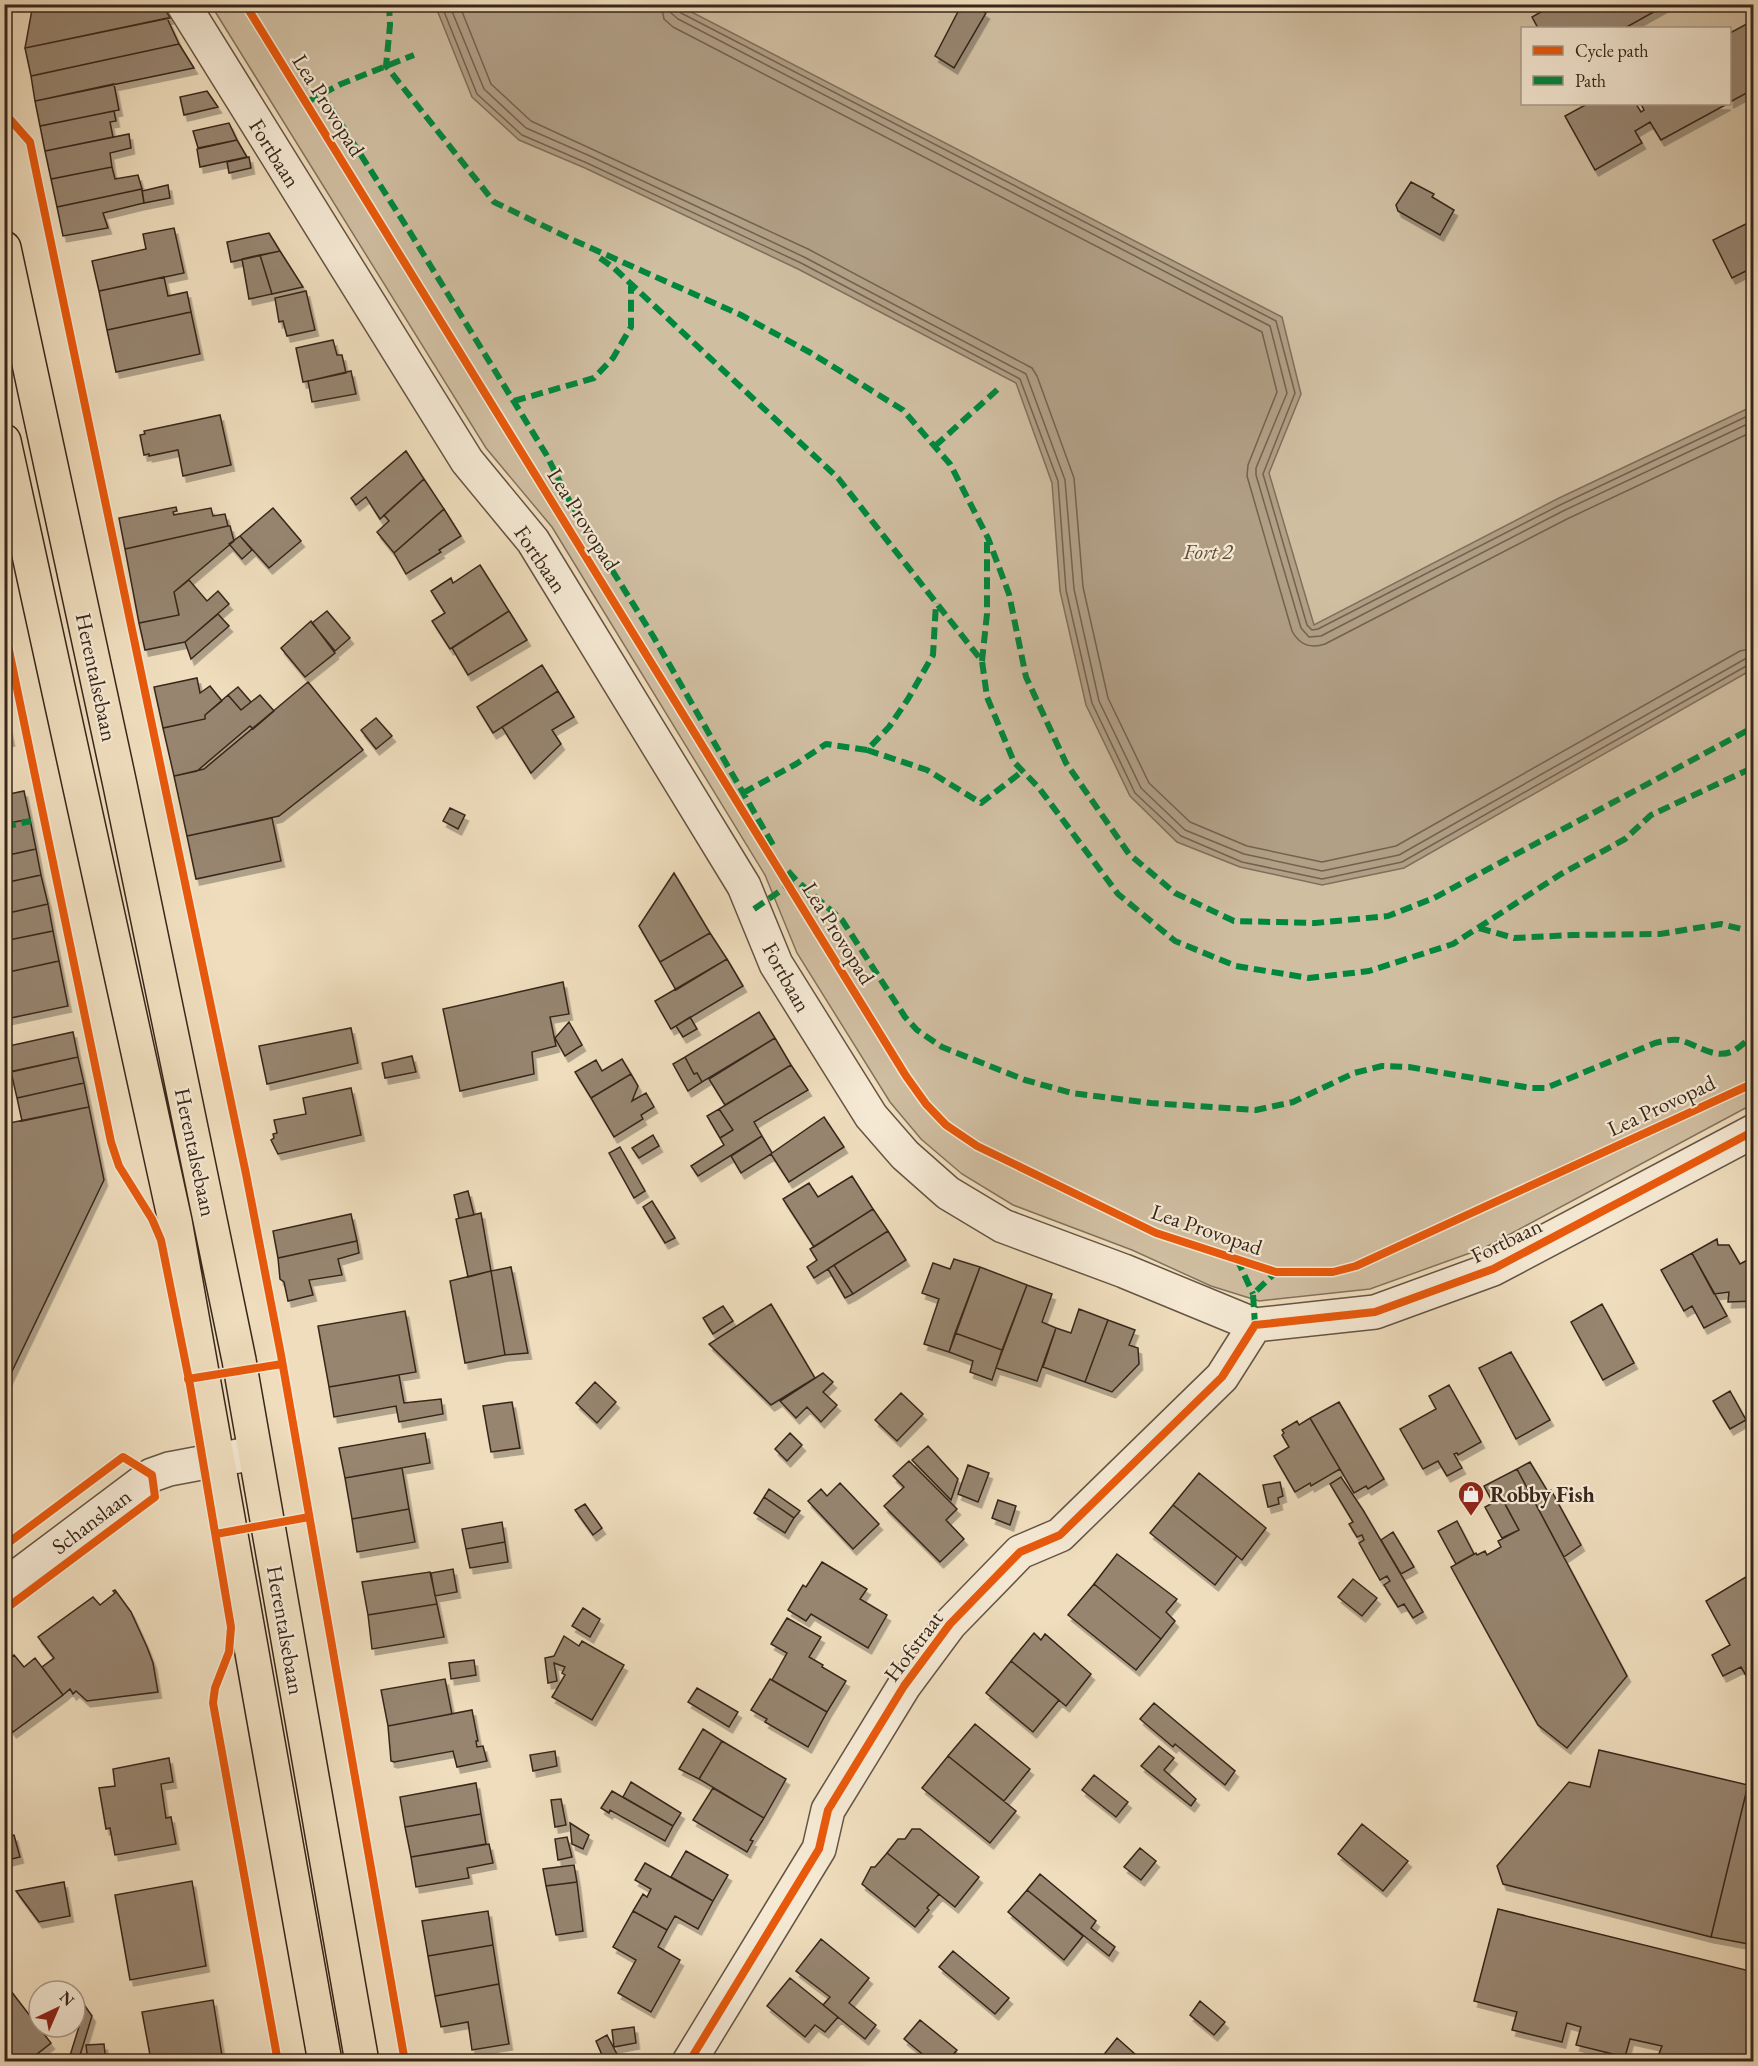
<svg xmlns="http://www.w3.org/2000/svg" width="1758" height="2066" font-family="'EB Garamond',serif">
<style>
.green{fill:#d0bea1;stroke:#84725e;stroke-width:1.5;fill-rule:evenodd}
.water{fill:#b19f86;stroke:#816f5b;stroke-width:1.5}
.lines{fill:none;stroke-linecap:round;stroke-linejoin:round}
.shore{stroke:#746250;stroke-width:1.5}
.building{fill:#97856f;stroke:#38261a;stroke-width:1.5;filter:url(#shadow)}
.minor-casing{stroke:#665443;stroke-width:36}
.major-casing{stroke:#38261a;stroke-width:36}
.minor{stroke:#f5e9d4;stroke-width:33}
.major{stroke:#efddbd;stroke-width:33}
.quiet{stroke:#00873e;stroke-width:6;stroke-dasharray:12 6;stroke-linecap:butt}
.cycleway-casing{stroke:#f5e9d4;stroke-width:11}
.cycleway{stroke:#e8590c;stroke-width:8}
.labels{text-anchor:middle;stroke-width:4.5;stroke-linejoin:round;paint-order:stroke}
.street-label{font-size:22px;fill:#38261a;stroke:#f5e9d4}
.park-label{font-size:22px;font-style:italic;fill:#5e4c3c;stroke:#f5e9d4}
.poi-label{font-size:22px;font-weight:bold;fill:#38261a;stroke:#f5e9d4;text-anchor:start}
</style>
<defs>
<filter id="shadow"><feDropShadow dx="3.5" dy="6" stdDeviation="0" flood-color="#0004"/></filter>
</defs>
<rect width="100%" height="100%" fill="#efddbd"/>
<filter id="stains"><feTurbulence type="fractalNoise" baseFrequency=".00333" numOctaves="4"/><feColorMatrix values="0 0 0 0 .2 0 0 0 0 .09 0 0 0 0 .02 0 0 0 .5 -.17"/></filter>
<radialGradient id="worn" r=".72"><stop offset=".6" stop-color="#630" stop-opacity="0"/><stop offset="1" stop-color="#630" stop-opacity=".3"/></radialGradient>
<!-- green -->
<path class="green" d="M211,5h1542v1099l-269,144 -114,41 -111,12 -48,-15 -79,-36 -119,-45 -51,-31 -41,-35 -31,-37 -93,-149 -32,-78 -213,-348 -66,-79zM1522,28h208v76h-208z"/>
<!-- water -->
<path class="water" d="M435,5h243l604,312 19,77 -32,79 45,152 243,-126 196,-93v263l-349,199 -82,17 -82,-18 -63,-25 -47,-46 -44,-91 -26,-114 -8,-108 -36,-100 -218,-114 -213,-101 -66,-28 -47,-43z"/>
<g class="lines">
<!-- shore -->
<path class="shore" d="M441,4l36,90 45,41 65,28 214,100 219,116 38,102 8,109 26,113 43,90 46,43 61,26 80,17 80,-17 346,-197 6,-1
M449,4l35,85 42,39 64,28 214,101 222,117 39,106 9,109 25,112 42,87 44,42 59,24 78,17 77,-16 346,-196 9,-2
M459,4l32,80 40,37 277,128 224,119 5,8 37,102 9,109 25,111 41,85 41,39 57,24 75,16 74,-16 344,-195 14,-3
M661,4l3,15 9,8 589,305 15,60 -29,73 -1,11 45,155c7,13 18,18 33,13l242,-125 187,-88
M670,4l1,9 7,6 592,307 17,67 -31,75v7l45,153 8,9 12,-1 242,-125 191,-90
M677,4l1,5 3,4 595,308 19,72 -32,81 44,151 5,5 6,-1 242,-124 194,-92"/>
</g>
<!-- building -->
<path class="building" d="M33,4h129l8,14 -145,30z
M962,4h9l15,9 -32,55 -19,-12z
M1546,4h122l-43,24h-87l-6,-11 16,-9z
M167,18l12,26 -148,32 -6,-28z
M1754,20v69l-24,13v-69z
M179,44l15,24 -159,33 -4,-25z
M114,84l5,26 -79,16 -5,-25z
M207,91l11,16 -34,8 -4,-18z
M1587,104h49l5,8 3,-2 -3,-6h86l-66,36 -11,-18 -15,9 7,12 -47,27 -30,-54z
M114,111l2,10 -6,1 3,15 -68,14 -5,-25z
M229,123l8,17 -39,8 -5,-17z
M129,134l2,14 -21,5 2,14 -61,12 -6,-28z
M237,140l10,17 -47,10 -3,-18z
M249,157l2,11 -22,5 -2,-11z
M112,167l3,12 23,-4 4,14 -85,18 -6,-28z
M1411,182l23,12 -2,3 22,13 -14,25 -42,-24 -2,-6z
M168,185l2,13 -26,5 -2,-12z
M142,189l2,14 -41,10 5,15 -45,8 -6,-29z
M1752,221l2,46 -22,11 -19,-38z
M174,228l10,45 -85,18 -7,-30 54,-12 -3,-15z
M269,233l11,18 -49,11 -4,-20z
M280,251l23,36 -31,7 -12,-39z
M260,255l12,39 -23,5 -7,-40z
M164,277l4,19 19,-4 4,20 -84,18 -8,-39z
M306,291l9,39 -28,6 -4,-15 -4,1 -4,-24z
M191,312l9,42 -84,18 -9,-42z
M333,340l4,15h5l4,18 -43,9 -7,-34z
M351,371l5,23 -44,8 -4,-21z
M220,415l11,50 -48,11 -5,-26 -29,6v-2l-5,1 -4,-20 5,-1 -1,-3z
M406,451l18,28 -44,40 -14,-22 -10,8 -5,-7z
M424,479l20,30 -50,44 -17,-21 12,-11 -5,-6z
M176,507l1,4 -4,1 1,3 37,-7 2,8 12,-2 3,12 -103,23 -6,-31z
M273,508l28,33 -32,27 -29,-32z
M444,509l17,27 -22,14 2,2 -35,22 -12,-21z
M228,526h2l4,15 -60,51 5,23 -40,8 -14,-74z
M240,536l12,14 -10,9 -13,-15z
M480,565l29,46 -59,38 -18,-28 13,-8 -14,-22 20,-13 2,5z
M189,580l18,21 11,-10 11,13 -44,38 -40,8 -6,-27 40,-8 -5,-23z
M327,611l23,27 -15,13 -23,-28z
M509,611l18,29 -59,35 -16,-27z
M218,614l11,12 -38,33 -6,-17z
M311,621l24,32 -30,24 -24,-29z
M542,665l16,26 -65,42 -16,-26z
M197,678l3,15 10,-7 12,15 -17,14v4l-42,9 -9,-41z
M308,682l55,68 -84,66 -92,20 -13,-60 30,-7z
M238,687l13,15 -10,8 -13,-15z
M558,691l16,26 -22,13 9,14 -30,29 -29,-46z
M228,695l13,15 19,-15 14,16 -21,18 -3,-3 -53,45 -23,5 -11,-48 42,-9v-4z
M4,706l7,34 -7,2z
M376,718l16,18 -16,13 -15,-19z
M24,791l6,28 -26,5v-29z
M450,808l15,7 -7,14 -15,-8z
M272,818l9,43 -85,18 -9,-43z
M30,819l6,30 -32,7v-32z
M36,849l5,26 -37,8v-27z
M674,873l36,60 -50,29 -21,-36z
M41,875l7,29 -44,10v-31z
M48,904l5,27 -49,10v-27z
M53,931l6,30 -55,12v-32z
M710,933l17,26 -51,31 -16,-28z
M727,959l16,27 -72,43 -16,-28z
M59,961l9,45 -62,13 -2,-46z
M563,982l6,32 -19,3 6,29 -24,6 2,22 -74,17 -17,-82z
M759,1012l16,26 -73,44 -5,-9 -3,1 -9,-17z
M690,1017l7,12 -14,8 -7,-11z
M569,1022l13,23 -17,11 -10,-18z
M351,1028l7,35 -91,21 -8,-38z
M73,1032l5,25 -74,16v-26z
M775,1038l16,27 -66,40 -16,-26z
M412,1056l4,16 -31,6 -3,-15z
M78,1057l6,26 -67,15 -6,-26z
M685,1057l9,17 3,-1 5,9 -14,9 -15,-27z
M622,1059l9,15 -40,24 -16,-26 21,-12 6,11z
M791,1065l17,25 -54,32 8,14 -64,40 -7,-10 33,-21 -4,-7 13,-8 -14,-21z
M631,1074l7,12 -6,15 14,-8 8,14 -13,8 2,4 -29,18 -23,-39z
M84,1083l5,24 -67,14 -5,-23z
M351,1088l10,47 -83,19 -7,-14 3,-2 -1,-4 4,-1 -3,-13 32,-6 -3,-16z
M89,1107l15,73 -100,208v-264z
M719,1109l14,21 -13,8 -13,-22z
M824,1117l20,30 -55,35 -18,-28 -30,19 -10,-17 31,-20 10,17z
M653,1135l6,11 -20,12 -7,-10z
M620,1147l25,44 -11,7 -25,-45z
M852,1176l21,33 -59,38 -31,-48 26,-16 9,14z
M468,1191l6,24 -15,3 -5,-23z
M652,1201l23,37 -10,5 -22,-36z
M873,1209l15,22 -74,47 -7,-11 10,-7 -7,-11z
M481,1213l10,58 -23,6 -12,-58z
M351,1214l6,27 -79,17 -5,-27z
M888,1231l18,29 -53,34 -19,-29z
M1717,1239l1,6h11l11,19 13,-7 1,44 -26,1 1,-10 -15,2 -22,-41z
M357,1241l2,12 -21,6 4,16 -33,5 4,15 -25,6 -4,-19 -4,-3 -2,-21z
M1692,1253l35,63 -23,12 -12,-22 -8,5 -23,-41z
M954,1259l26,8 -31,85 -25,-8 15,-45 -17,-6 11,-30 17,6z
M834,1265l19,29 -8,4 -17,-29z
M511,1267l17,86 -23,2 -14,-84z
M980,1267l47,18 -25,65 -47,-17z
M491,1271l14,84 -40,8 -15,-82z
M1027,1285l25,9 -10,28 14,6 -19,53 -41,-13z
M771,1304l44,74 -44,27 -62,-61z
M1602,1304l32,59 -31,17 -32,-58z
M723,1306l10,15 -20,13 -10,-16z
M1079,1309l29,11 -23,62 -42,-15 13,-39 15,5z
M405,1311l11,61 -87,15 -11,-61z
M1108,1320l27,10 -6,15 9,3 1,16 -27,28 -27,-10z
M955,1333l47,17 -10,30 -22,-8 3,-11 -24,-9z
M1511,1352l39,68 -34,19 -37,-71z
M823,1373l10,9 -10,10 14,13 -16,17 -14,-15 -11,11 -16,-17z
M399,1375l5,28 37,-4 2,15 -44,8 -3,-16 -62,11 -5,-30z
M595,1382l21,20 -19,21 -21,-20z
M1449,1385l32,57 -23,13 -1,-2 -3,1 8,14 -15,8 -9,-15 -15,8 -23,-40 36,-20 -7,-13z
M1730,1391l16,29 -16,9 -17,-28z
M901,1393l22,21 -26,27 -22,-21z
M512,1402l8,46 -29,4 -8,-46z
M1339,1402l45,77 -16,10 -2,-3 -12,7 -44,-75z
M1310,1418l30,51 -29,17 -1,-3 -15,9 -21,-36 15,-9 -7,-12 2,-2 -2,-3 15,-9 2,4z
M425,1433l5,30 -85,15 -6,-30z
M790,1433l12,12 -15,16 -12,-12z
M928,1446l30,33 -7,21 -39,-40z
M909,1461l48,48 -11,11 18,19 -24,23 -56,-56 20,-19 -11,-11z
M1530,1462l18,30 3,-2 30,55 -17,12 -47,-88z
M968,1465l21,8 -11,29 -20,-8z
M402,1468l7,41 -57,10 -7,-41z
M1517,1469l110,207 -60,72 -29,-23 -87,-158 25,-14 1,2 8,-4 2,4 14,-8 -3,-6 21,-11 -18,-33 -9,4 -8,-15z
M1199,1473l67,55 -24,32 -69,-55z
M1341,1477l22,33 60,102 -10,6 -9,-14 -6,3 -14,-22 6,-4 -3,-5 -7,4 -21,-37 5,-3 -2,-5 -5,2 -8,-13 4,-2 -23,-38z
M1280,1482l3,14 -5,2 1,6 -11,3 -5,-22z
M840,1483l39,41 -26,25 -45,-48 13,-12 6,7z
M769,1489l31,22 -6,7 -30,-21z
M764,1497l30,21 -9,15 -31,-20z
M1502,1498l17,32 -17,8 -17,-31z
M998,1500l18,6 -6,19 -18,-7z
M585,1504l17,24 -9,7 -18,-25z
M1173,1505l64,51 -22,29 -65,-52z
M409,1509l6,33 -58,10 -5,-33z
M1457,1521l17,33 -18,10 -18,-33z
M502,1522l3,20 -39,7 -4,-20z
M1393,1532l21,35 -13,7 -20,-34z
M505,1542l3,20 -38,6 -4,-19z
M1117,1554l60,45 -11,13 9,9 -14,18 -67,-55z
M822,1562l45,27 -7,10 27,16 -19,33 -57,-34 -5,7 -18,-11 15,-25 3,2z
M453,1569l4,23 -22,4 -4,-23z
M430,1572l7,32 -69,11 -6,-33z
M1754,1572v117l-13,-22 -18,9 -11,-21 18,-10 -24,-44z
M1353,1579l24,19 -15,18 -24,-19z
M1094,1584l67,55 -25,31 -68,-55z
M115,1590l16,22 16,35 6,16 5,29 -71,9 -11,-10 -3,3 -3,-5 -7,6 -21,-28 12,-9 -16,-21 55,-40 7,8 15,-12 -2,-2z
M437,1604l7,33 -72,12 -4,-34z
M583,1608l17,11 -10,18 -18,-11z
M787,1618l34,19 -12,20 14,8 -1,2 24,14 -19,31 -55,-32 15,-27 -16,-9z
M1034,1633l7,7 4,-6 46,40 -25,32 -55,-45z
M564,1636l15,10 3,-5 42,24 -32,55 -40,-23 13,-22 -3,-2 3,-6 -11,-4 3,18 -9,2 -3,-25 9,-2z
M14,1655l10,12 11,-9 28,37 -50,37 -9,-11v-60z
M474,1660l2,15 -25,4 -2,-16z
M1011,1661l48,39 -26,32 -47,-39z
M445,1679l7,35 -64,12 -7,-36z
M770,1679l57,33 -19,35 -43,-25 2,-3 -16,-9z
M697,1688l41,24 -9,15 -41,-25z
M1154,1703l81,68 -10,14 -50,-41 -2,3 -33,-28z
M472,1710l6,31h-2l1,6 6,-1 4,15 -30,6 -4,-16 -59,11 -3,-1 -3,-35z
M975,1724l55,45 -26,32 -56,-45z
M703,1729l19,12 -23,38 -20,-10z
M722,1741l64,38 -22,39 -65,-39z
M1159,1746l15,12 -10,12 32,29 -5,7 -50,-40z
M1599,1750l149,35 -37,152 -208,-53 -6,-18 72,-84 21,5z
M555,1751l2,15 -24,5 -3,-16z
M948,1756l68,55 -26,32 -68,-55z
M169,1758l4,24 -12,2 5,34 5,-1 5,27 -61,11 -5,-27 -4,1 -7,-41 16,-2 -2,-17z
M1094,1775l34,27 -12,15 -34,-27z
M631,1782l50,31 -8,13 -50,-29z
M476,1783l5,31 -76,13 -5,-30z
M1748,1785l6,2v158l-43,-8z
M713,1788l51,30 -14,22 3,1 -6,11 -54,-32z
M612,1791l61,35 -8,15 -55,-31 -1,3 -8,-5z
M561,1799l5,26 -11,2 -4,-27z
M481,1814l5,30 -75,13 -6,-30z
M570,1823l19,12 -6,14 -11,-5z
M1362,1824l46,37 -25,30 -45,-37z
M912,1829h8l59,48 -24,30 -68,-54 11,-14h7z
M14,1835l6,22 -16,4v-24z
M567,1837l5,20 -14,3 -3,-21z
M489,1844l4,19 -26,5 2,10 -53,9 -5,-30z
M1140,1848l16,13 -15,19 -17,-13z
M686,1851l42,24 -15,26 -42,-24z
M887,1853l52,41 -12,14 2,2 -14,17 -53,-43 9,-17h4z
M645,1863l68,38 -15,28 -23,-13 -8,14 -34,-19 10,-17 4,3 4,-8 -16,-9z
M574,1865l3,17 -31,4 -3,-17z
M1040,1874l56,47 -5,7 24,19 -6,9 -82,-66z
M192,1881l14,85 -76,14 -15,-85z
M64,1882l6,34 -31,6 -23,-31z
M577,1882l6,49 -27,4 -10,-49z
M1027,1890l56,46 -19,24 -56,-48z
M1498,1909l256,63v57l-8,33h-79l-10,-3 5,-13 -32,-7 -5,18 -49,-12 5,-18 -14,-4 -5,19 -50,-12 5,-18 -43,-11z
M488,1911l5,34 -65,11 -6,-35z
M633,1911l34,19 -9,17 22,13 -29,52 -33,-19 18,-33 -23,-13z
M821,1939l48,39 -20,25 27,22 -11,14 -42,-34 7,-8 -34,-26z
M493,1945l6,39 -64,12 -7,-40z
M953,1951l56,47 -14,16 -56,-47z
M790,1978l48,39 -13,15 -10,-7 -10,12 -38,-31z
M4,1982l47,61 -20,16 2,3h-29z
M499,1984l10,60 -37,6 -4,-28 -27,5 -6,-31z
M75,1992l17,24 -14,46h-10l14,-45 -7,-9z
M213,2000l10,62h-69l-4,-7 -8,-43z
M1200,2001l25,21 -11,13 -24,-20z
M920,2020l37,30 -10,12h-15l-28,-23z
M634,2027l2,16 -22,4 -2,-17z
M607,2035l13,25 -3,2h-12l-9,-21z
M1117,2038l18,16 -6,6 2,2h-33z
M104,2044l2,18h-18l-2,-17z"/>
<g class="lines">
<!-- minor casing -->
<g class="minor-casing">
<path id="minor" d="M183,4l284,457 66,80 211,345 32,78 95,152 34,39 43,38 55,33 121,45 131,54 120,-13 118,-43 261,-138
M4,1586l148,-111 17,-6 85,-16
M689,2062l130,-213 9,-39 76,-124 46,-62 70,-72 40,-17 162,-158 33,-52"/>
</g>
<!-- major casing -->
<g class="major-casing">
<path id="major" d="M4,248l116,537 119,575 123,702
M4,441l171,780 150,841"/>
</g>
<!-- minor -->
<use href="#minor" class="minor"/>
<!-- major -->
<use href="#major" class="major"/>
<!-- quiet -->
<path class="quiet" d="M389,4l1,21 -4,41 108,136 79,38 168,75 70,38 92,57 47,54 38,74 21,56 17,83 40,86 63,91 46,39 59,28 81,2 73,-7 46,-18 320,-171
M322,94l86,135 138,225 25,50 82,132 120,209
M307,102l34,-18 73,-29
M600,258l14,10 224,210 144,183 5,36 27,65 25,26 79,106 57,47 61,25 73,12 60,-7 84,-27 108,-70 64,-35 26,-24 103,-48
M514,401l80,-23 19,-20 18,-31v-43
M935,446l63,-57
M982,661l5,-47v-72
M867,750l60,20 54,33 42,-32
M743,793l53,-29 30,-20 41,6 22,-23 19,-28 25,-44 3,-52
M4,827l27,-6
M788,871l8,9 46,40 63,97 12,13 25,17 83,33 47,13 79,10 105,7 37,-8 61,-29 28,-7 27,1 122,21h15l109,-45c9,-2 16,-4 24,-3 17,4 34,19 52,12 9,-4 16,-12 23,-18
M754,909l39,-27
M1479,928l35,10 58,-3 88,-1 61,-10 33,8
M1237,1259l16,35
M1255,1325l-2,-31 23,-22"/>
<!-- cycleway casing -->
<g class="cycleway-casing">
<path id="cycleway" d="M245,4l661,1072 20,28 20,21 31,21 179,87 120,39h57l23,-6 398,-183
M4,99l3,17 23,26 7,34 209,998 35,181 124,707
M4,626l107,516 8,24 33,53 9,21 29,145 41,242 -2,25 -14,36 -2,15 65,359
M1255,1325l120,-13 118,-43 261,-138
M188,1379l94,-15
M216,1534l93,-17
M4,1546l119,-89 29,18 3,22 -151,113
M689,2062l130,-213 9,-39 76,-124 46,-62 70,-72 40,-17 162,-158 33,-52"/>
</g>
<!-- cycleway -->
<use href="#cycleway" class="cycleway"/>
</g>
<!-- icons -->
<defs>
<g id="shop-pin" transform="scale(1.35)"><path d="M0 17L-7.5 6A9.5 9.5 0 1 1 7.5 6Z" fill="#8f2418" stroke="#f5e9d4"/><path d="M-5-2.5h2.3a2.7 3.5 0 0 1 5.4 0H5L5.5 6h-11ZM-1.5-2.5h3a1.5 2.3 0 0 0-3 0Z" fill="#fff"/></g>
</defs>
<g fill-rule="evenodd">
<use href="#shop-pin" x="1471" y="1494"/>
</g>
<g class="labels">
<!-- street labels -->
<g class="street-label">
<text transform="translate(329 105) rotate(58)" y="8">Lea Provopad</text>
<text transform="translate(275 153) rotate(58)" y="8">Fortbaan</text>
<text transform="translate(584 519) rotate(58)" y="8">Lea Provopad</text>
<text transform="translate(541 559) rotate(56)" y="8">Fortbaan</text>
<text transform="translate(97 677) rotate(78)" y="8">Herentalsebaan</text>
<text transform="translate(839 933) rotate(58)" y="8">Lea Provopad</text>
<text transform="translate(787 977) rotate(61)" y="8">Fortbaan</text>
<text transform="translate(1661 1105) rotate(-25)" y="8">Lea Provopad</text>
<text transform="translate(196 1152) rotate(78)" y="8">Herentalsebaan</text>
<text transform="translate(1207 1229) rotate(19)" y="8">Lea Provopad</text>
<text transform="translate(1506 1240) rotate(-26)" y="8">Fortbaan</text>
<text transform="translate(91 1521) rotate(-37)" y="8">Schanslaan</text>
<text transform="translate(286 1630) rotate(80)" y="8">Herentalsebaan</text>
<text transform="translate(913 1646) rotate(-53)" y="8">Hofstraat</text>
</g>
<!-- park labels -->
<g class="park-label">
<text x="1208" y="559">Fort 2</text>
</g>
<!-- poi labels -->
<g class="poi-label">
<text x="1490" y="1502">Robby Fish</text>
</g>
</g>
<!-- margin -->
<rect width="1758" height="2066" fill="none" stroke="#efddbd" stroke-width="24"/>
<rect x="6" y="6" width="1746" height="2054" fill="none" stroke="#38261a" stroke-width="3"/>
<rect x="12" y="12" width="1734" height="2042" fill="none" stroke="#38261a" stroke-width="1.5"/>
<!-- legend -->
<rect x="1521" y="27" width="210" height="78" fill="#f5e9d4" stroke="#a99b8a" stroke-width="1.5"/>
<rect x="1533" y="46" width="30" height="9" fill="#e8590c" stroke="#a99b8a" stroke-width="1.5"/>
<text x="1575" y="57" font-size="18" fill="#38261a">Cycle path</text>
<rect x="1533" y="76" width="30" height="9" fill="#00873e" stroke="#a99b8a" stroke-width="1.5"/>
<text x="1575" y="87" font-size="18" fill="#38261a">Path</text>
<!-- north arrow -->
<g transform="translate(57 2009) rotate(44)"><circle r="28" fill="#f5e9d4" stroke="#a99b8a" stroke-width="1.5"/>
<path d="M0-4.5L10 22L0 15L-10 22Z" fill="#8f2418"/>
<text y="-9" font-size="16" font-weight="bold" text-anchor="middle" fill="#38261a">N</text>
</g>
<rect width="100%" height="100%" filter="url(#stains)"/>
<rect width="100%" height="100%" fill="url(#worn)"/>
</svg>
